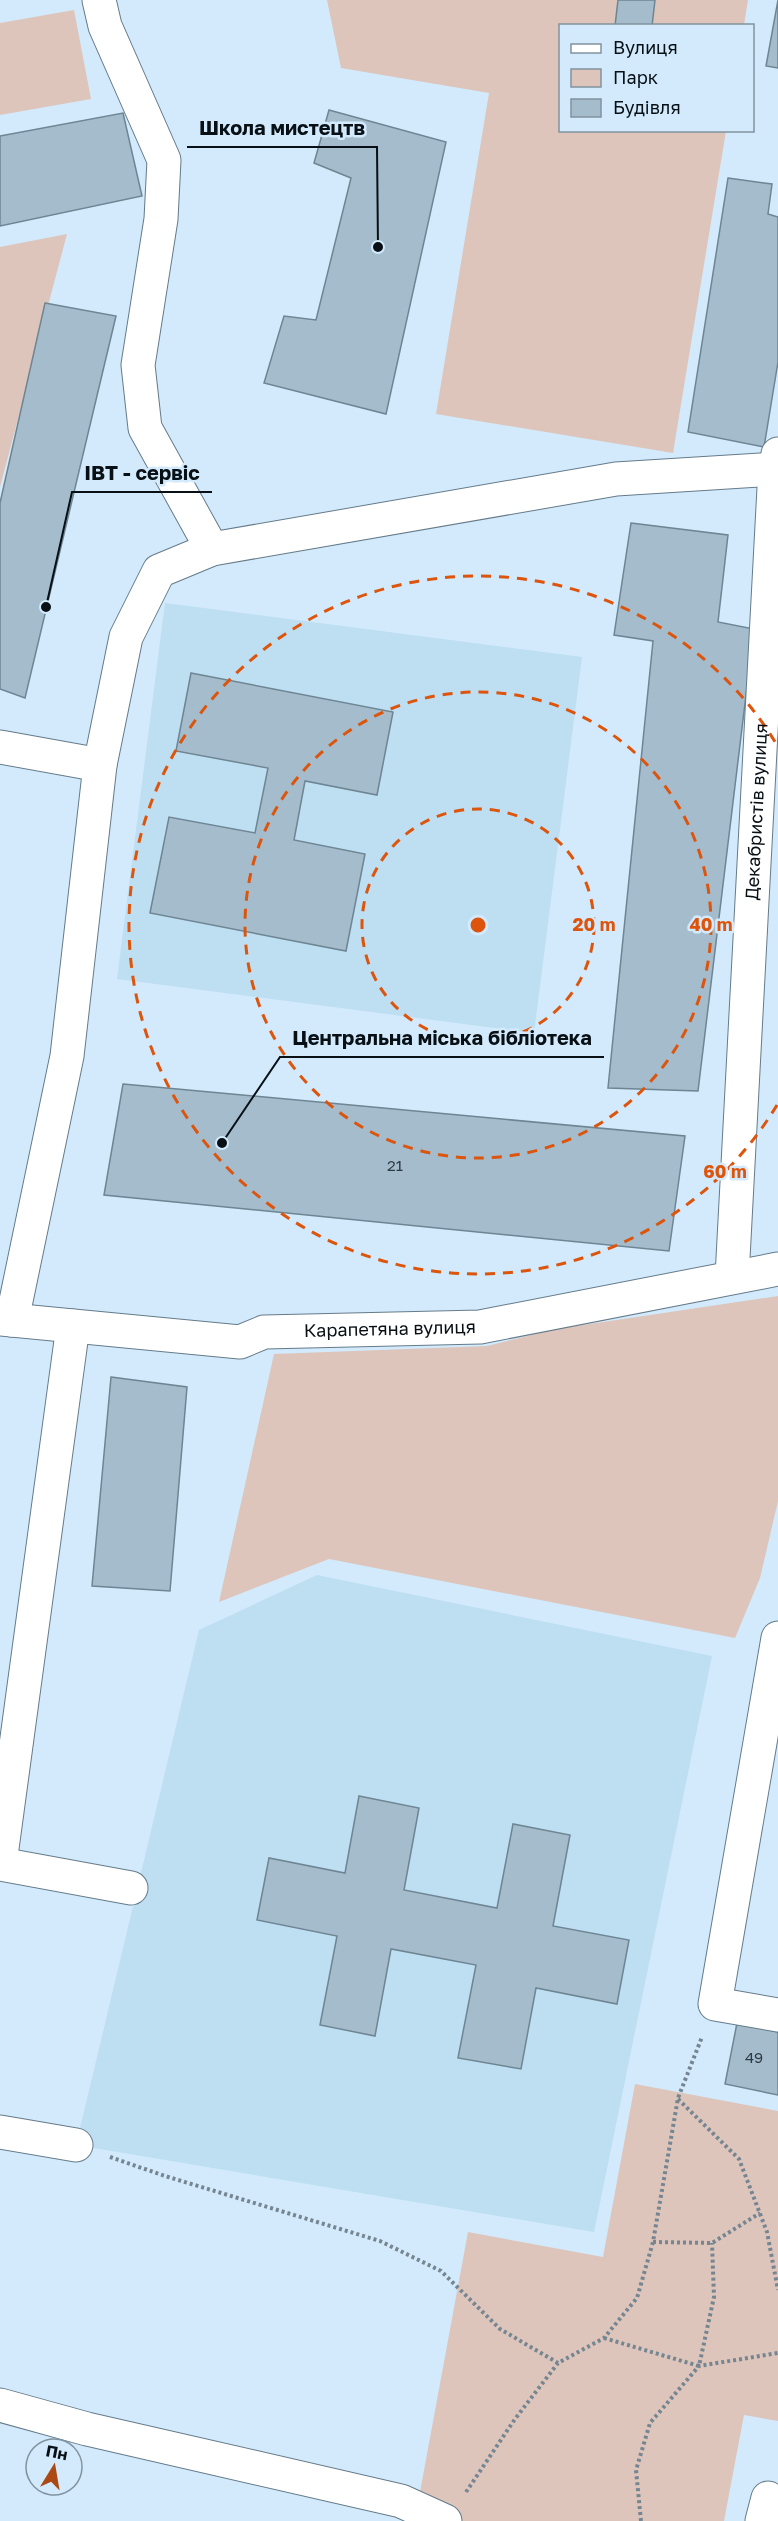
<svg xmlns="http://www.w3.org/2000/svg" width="778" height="2521" font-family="'Golos Text',sans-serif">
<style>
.built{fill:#bedef2}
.green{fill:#dec5bb}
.building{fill:#a4bccc;stroke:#6e8593;stroke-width:1.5}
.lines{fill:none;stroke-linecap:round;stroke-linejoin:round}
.minor-casing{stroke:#657b8a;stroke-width:35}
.path{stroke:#758692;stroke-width:4;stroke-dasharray:3 3;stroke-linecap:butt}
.minor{stroke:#fff;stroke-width:33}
.ring{fill:none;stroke:#dd550c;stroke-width:3;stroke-dasharray:10 8}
.labels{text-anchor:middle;stroke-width:5;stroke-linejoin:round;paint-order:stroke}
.number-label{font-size:15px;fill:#2f3b44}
.street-label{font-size:18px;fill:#081016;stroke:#d2eafb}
.centre{fill:#dd550c;stroke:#d2eafb;stroke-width:3}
.ring-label{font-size:18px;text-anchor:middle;font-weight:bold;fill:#dd550c;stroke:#d2eafb;stroke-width:5;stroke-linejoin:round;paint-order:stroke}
.leader{fill:none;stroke:#081016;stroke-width:2}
.callout-dot{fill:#081016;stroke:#d2eafb;stroke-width:2}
.callout-label{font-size:20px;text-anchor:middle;font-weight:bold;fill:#081016;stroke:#d2eafb;stroke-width:5;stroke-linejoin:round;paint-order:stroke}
</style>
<rect width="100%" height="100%" fill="#d2eafb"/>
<!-- built -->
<path class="built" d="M165,603l417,54 -48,376 -417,-54z
M317,1575l395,81 -118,576 -518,-87 123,-515z"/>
<!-- green -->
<path class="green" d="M327,0h421l-4,25 -184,1v104l166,1 -53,322 -237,-39 53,-321 -148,-25z
M74,10l17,89 -91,16v-92z
M67,234l-67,253v-240z
M778,1296v205l-18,77 -25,60 -406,-79 -110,43 55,-248 213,-8 69,-17z
M635,2084l143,27v310l-34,-6 -20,106h-296l-13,-2 53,-287 135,25z"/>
<!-- building -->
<path class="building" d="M618,0h37l-3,26h-37z
M778,0v68l-12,-2z
M329,110l117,32 -60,272 -122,-31 20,-67 32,4 35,-142 -37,-15z
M123,113l19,83 -142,30v-90z
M728,178l44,6 -4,30 10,3v145l-14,85 -76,-15z
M45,303l71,13 -91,382 -25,-9v-186z
M631,523l97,12 -10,87 36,7 -56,462 -90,-3 45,-447 -39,-6z
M191,673l202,39 -16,83 -72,-14 -11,59 71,14 -19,97 -196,-38 19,-96 86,16 13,-65 -92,-17z
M123,1084l562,52 -16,115 -565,-56z
M111,1377l76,10 -17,204 -78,-5z
M359,1796l60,12 -15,82 93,18 16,-84 57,11 -17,91 76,14 -12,64 -81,-16 -15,81 -63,-11 18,-93 -85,-16 -16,87 -55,-11 17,-89 -80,-16 12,-62 76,15z
M737,2023l41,9v63l-53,-11z"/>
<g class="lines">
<!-- minor casing -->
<g class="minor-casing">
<g id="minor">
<path d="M99,0l6,26 59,134 -3,59 -23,146 7,63 67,121"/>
<path d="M0,747l100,18"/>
<path id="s1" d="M732,1277l43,-808 3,-15"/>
<path id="s2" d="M0,1319l240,23 24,-10 216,-5 298,-58"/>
<path d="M12,1320l55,-264 33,-291 26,-128 33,-66 53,-22 404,-70 159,-10"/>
<path d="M778,1638l-63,366 63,11"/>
<path d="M0,1863l73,-537"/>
<path d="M0,1864l131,24"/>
<path d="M0,2132l76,13"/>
<path d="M0,2405l87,24 314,72 44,20"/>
<path d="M762,2521l6,-23"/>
</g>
</g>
<!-- path -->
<path class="path" d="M678,2099l61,60 28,73 11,58
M110,2157l55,19 215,65 61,30 59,58 58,34 46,-25 33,-40 16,-56 25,-144 24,-61
M653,2242l59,1 48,-30
M604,2338l95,28 15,-69 -2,-54
M466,2492l49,-73 43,-56
M641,2521l-5,-51 14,-47 49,-57 79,-13"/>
<!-- minor -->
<use href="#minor" class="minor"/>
</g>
<!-- distance rings -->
<g class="ring">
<circle cx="478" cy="925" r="116"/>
<circle cx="478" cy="925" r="233"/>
<path d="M777 1105A349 349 0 1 1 777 745"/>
</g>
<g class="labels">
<!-- number labels -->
<g class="number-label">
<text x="395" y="1171">21</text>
<text x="754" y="2063">49</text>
</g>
<!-- street labels -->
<g class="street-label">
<text dy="6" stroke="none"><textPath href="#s1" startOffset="466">Декабристів вулиця</textPath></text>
<text dy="6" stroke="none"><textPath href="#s2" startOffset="393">Карапетяна вулиця</textPath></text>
</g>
</g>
<circle cx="478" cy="925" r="9" class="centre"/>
<g class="ring-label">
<text x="594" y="931">20 m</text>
<text x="711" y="931">40 m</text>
<text x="725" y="1178">60 m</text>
</g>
<!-- callouts -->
<path class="leader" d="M378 247L377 147H187M46 607L72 492H212M222 1143L280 1057H604"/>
<g class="callout-dot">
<circle cx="378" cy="247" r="6"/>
<circle cx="46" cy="607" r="6"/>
<circle cx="222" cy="1143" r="6"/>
</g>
<g class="callout-label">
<text x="282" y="135">Школа мистецтв</text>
<text x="142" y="480">ІВТ - сервіс</text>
<text x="442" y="1045">Центральна міська бібліотека</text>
</g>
<!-- legend -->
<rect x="559" y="24" width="195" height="108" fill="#d2eafb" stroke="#81939f" stroke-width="1.5"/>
<rect x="571" y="44" width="30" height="9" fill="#ffffff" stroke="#81939f" stroke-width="1.5"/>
<text x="613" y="54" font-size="18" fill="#081016">Вулиця</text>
<rect x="571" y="69" width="30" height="18" fill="#dec5bb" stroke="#81939f" stroke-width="1.5"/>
<text x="613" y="84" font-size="18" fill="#081016">Парк</text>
<rect x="571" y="99" width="30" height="18" fill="#a4bccc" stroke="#81939f" stroke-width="1.5"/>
<text x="613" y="114" font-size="18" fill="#081016">Будівля</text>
<!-- north arrow -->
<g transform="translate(54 2467) rotate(11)"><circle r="28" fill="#d2eafb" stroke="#81939f" stroke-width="1.5"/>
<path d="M0-4.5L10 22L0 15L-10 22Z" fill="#ac4813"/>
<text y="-9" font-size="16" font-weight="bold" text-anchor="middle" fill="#081016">Пн</text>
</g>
</svg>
